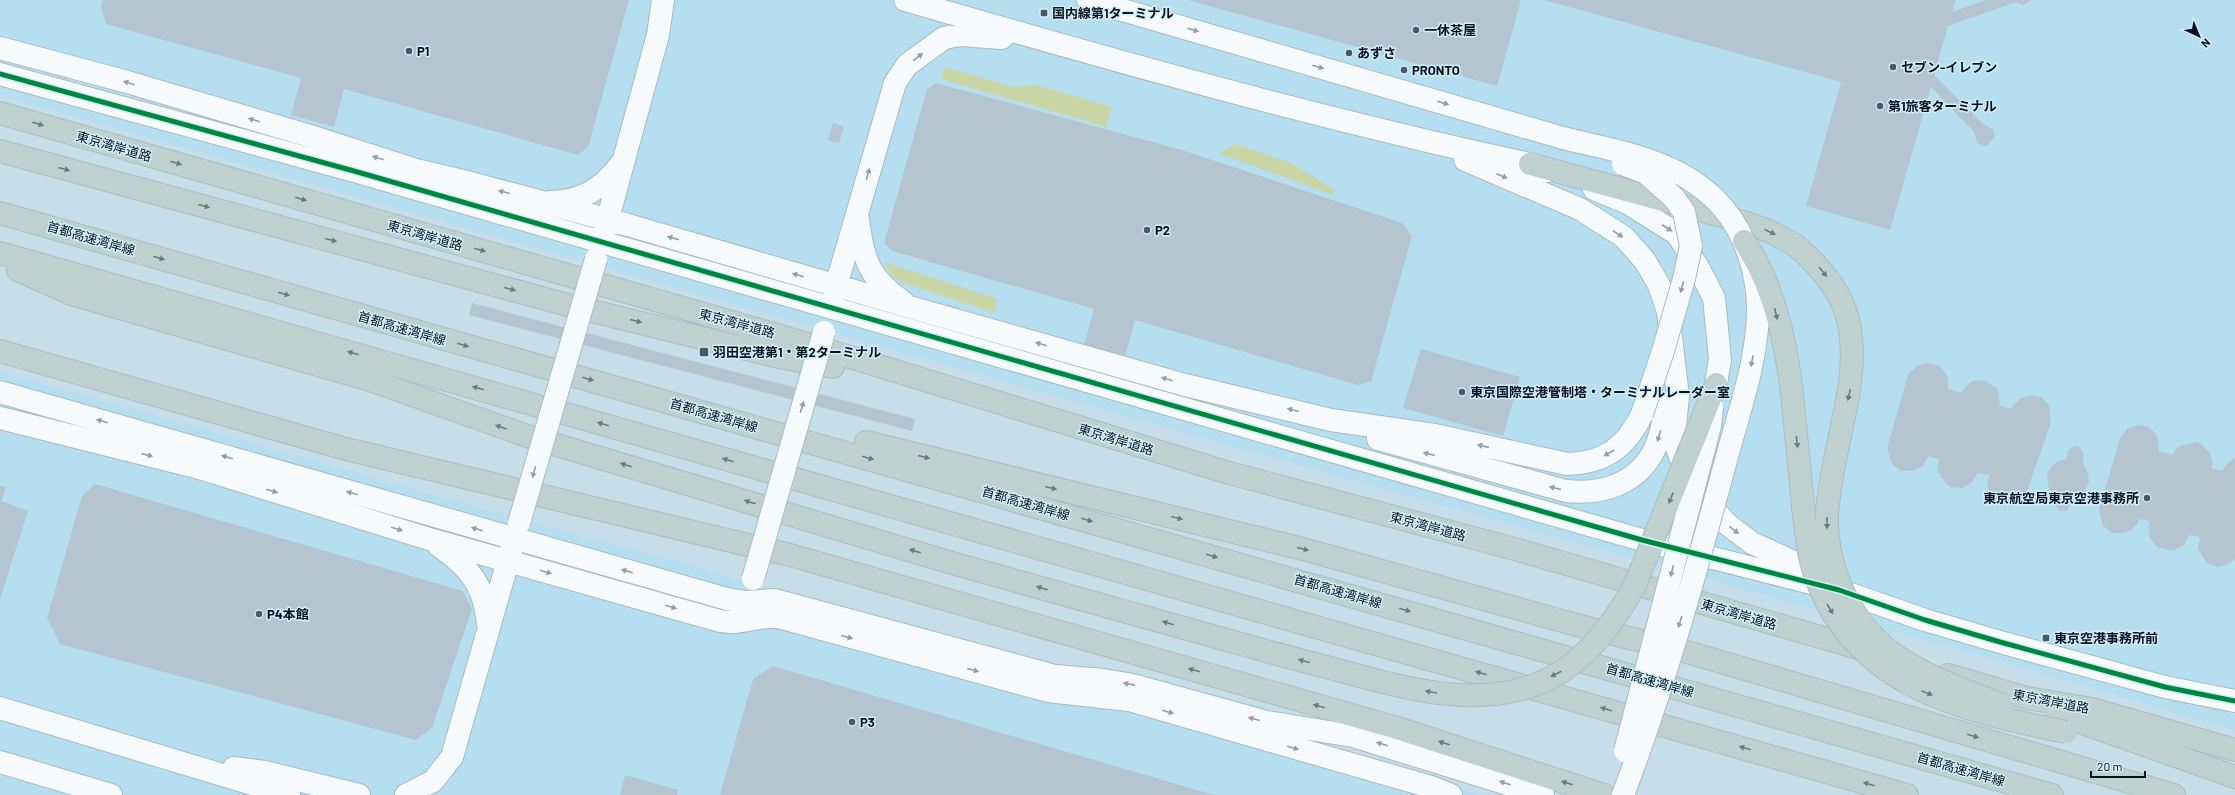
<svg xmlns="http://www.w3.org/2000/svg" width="2235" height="795" font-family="Barlow,'Noto Sans JP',sans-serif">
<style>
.built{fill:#b5def1}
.green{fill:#cbd6a7}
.building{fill:#b4c5d0}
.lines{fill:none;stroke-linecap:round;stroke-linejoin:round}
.minor-casing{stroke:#a7bac3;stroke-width:24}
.highway-casing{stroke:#afbbc1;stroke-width:24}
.minor{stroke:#f6fafc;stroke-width:22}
.highway{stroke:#bfd1cf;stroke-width:22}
.minor-bridge-casing{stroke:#a7bac3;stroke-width:24;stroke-linecap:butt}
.highway-bridge-casing{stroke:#afbbc1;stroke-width:24;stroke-linecap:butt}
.minor-bridge{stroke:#f6fafc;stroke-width:22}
.highway-bridge{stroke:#bfd1cf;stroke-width:22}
.cycleway-casing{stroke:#d2edfb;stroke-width:8}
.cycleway{stroke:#00873e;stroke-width:5}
.oneway{fill:#959da2}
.oneway2{fill:#6a7b7e}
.poi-dot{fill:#475963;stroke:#d2edfb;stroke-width:1.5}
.labels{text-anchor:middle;stroke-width:3;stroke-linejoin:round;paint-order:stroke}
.poi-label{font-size:13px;font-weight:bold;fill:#03121a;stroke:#d2edfb;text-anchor:start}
.street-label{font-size:13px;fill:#03121a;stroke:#d2edfb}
</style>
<rect width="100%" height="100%" fill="#c5deea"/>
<!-- built -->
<path class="built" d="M0,0h2235v730l-253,-74 -723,-202 -1259,-359z
M0,372l576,163 116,30 93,30 694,200h-1479z"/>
<!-- green -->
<path class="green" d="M945,67l68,20 24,-2 75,22 -6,20 -165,-48z
M1236,144l55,19 44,27 -2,5 -115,-42z
M884,262l114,37 -4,14 -93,-31 -10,-8z"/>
<!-- building -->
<path class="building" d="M103,0h526l-41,147 -10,8 -234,-66 -10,38 -43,-12 10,-37 -195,-54 -5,-17z
M1188,0h333l-24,86z
M1544,0h412l-4,12 34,-12h46l-9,5 -7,-3 -68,24 -14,49 49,49 10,5 2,7 -7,9 -4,1 -7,-3 -3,-11 -43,-45 -41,143 -84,-24 35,-124z
M936,83l246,67 220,73 10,13 -41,146 -13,3 -223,-65 -10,37 -41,-11 10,-37 -202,-58 -8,-8 43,-154z
M833,123l11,4 -5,16 -11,-3z
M472,303l443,116 -3,12 -443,-116z
M1421,349l99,28 -17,59 -100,-28z
M1926,363l11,2 5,3 6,10v11l13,4 7,-9 5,-3 11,-1 14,9 2,17 11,3 8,-10 11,-4 11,2 8,8 2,17 -25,72 -9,8 -16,1 -10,-6 -4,-11 2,-11 -11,-2 -6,9 -10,6 -11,-1 -5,-3 -9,-14 2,-11 -11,-3 -5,10 -11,5h-11l-9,-7 -5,-16 21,-73 8,-9z
M2138,425l11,2 8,8 2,16 13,4 7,-9 17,-4 5,2 8,8 4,11 -2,5 11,3 4,-6 9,-7v101l-6,5 -11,3 -11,-4 -9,-14 2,-12 -11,-2 -5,10 -11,5h-5l-11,-3 -7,-9 -2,-12 2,-5 -10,-2 -6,9 -10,5h-12l-9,-7 -4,-16 21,-72 7,-9z
M2078,446l4,4 2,4 -1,9 5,10 1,9 -4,9 -14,9 -3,10 -9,1 -4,-6 1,-8 -5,-4 -3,-8 -1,-9 4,-9 7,-6 8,-2 2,-9 4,-3z
M95,484l368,107 9,18 -40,119 -16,12 -356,-96 -13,-26 35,-122z
M0,486l6,1 -4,14 26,10 -28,88z
M773,666l441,129h-494l33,-116z
M625,775l53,15 -1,5h-57z"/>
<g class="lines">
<!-- minor casing -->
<g class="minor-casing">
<path id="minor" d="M905,0c207,60 415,119 625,164l17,7
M1088,0l475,138
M0,48l124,33 186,55 106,34 47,11 165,44 285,83 272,77 146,35 104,15 132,29c37,-1 59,-16 75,-50
M0,74l354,97 1288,369 197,50 86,30 75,22 165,45 70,14
M1465,160l115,49 44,28 21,24 14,24 9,27 10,84 -3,30 1,19 8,23 15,25 28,31 25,19 55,25 18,12
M1594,189l34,14 49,31 21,33 16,31 6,61 -4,25
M551,202c31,-1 51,-13 69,-37
M858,219c5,41 11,59 45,83
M604,233l54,-198 5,-35
M832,300l63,-217 12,-18 37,-27 17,-3 41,3
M0,392l727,207 19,3 29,-2 280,76 48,4 30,5 134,37 86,14 190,59
M0,418l196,49 230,71 294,83c20,4 38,-6 58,-4l270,74 81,9 302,87 20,8
M1378,439l188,52c38,4 74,-8 90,-45 6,-13 8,-29 10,-43
M439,546c32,22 46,41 49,79
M0,708l289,87
M0,762l111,33
M234,768l31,4 94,23
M406,795l27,-14 19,-24 60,-210"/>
</g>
<!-- highway casing -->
<g class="highway-casing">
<path id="highway" d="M0,113l781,223 448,137 282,75 358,103
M0,151l564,153 215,53 54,10
M1530,164l217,59 24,9 24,13
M0,213l2052,582
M0,253l1907,542
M18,270l53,24 299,86 160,57 422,126 307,86
M0,351l346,98 444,106 607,173 207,67
M866,442l437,107 281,78 103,25 487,143
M1948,675l79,23 65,11 143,41
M2057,711l28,13 150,53"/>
</g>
<!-- minor -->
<use href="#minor" class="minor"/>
<!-- highway -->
<use href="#highway" class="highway"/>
<!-- minor-bridge casing -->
<g class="minor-bridge-casing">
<path id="minor-bridge" d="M1563,138c57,14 122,23 161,71 22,26 34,66 34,100 0,52 -20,105 -33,155 -30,111 -61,223 -102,331
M1623,164l23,9 28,25 10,14 7,34 -7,33 -21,72 -21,63
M519,523l77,-264
M753,579l71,-247
M1625,751l85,-325 2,-19"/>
</g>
<!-- highway-bridge casing -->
<g class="highway-bridge-casing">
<path id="highway-bridge" d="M1744,241c32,47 43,106 49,162 3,31 6,62 9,92 2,22 4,45 9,66 33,122 145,149 255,171
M1795,245c26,22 50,49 55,84 7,45 -7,88 -15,131 -4,22 -9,45 -8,66 3,52 27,101 71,131 31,21 69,34 104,48
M1259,649c32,9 64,17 97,26 67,18 144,37 208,-5 31,-21 53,-53 71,-85l81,-201"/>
</g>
<!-- minor-bridge -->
<use href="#minor-bridge" class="minor-bridge"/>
<!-- highway-bridge -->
<use href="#highway-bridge" class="highway-bridge"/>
<!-- cycleway casing -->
<g class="cycleway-casing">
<path id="cycleway" d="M0,74l354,97 1288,369 197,50 86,30 75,22 165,45 70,14"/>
</g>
<!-- cycleway -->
<use href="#cycleway" class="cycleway"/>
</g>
<!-- one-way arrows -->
<defs><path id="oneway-solid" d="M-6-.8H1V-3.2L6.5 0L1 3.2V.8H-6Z"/></defs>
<g class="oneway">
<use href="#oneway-solid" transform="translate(1193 30) rotate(16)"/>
<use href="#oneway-solid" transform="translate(918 57) rotate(-37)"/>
<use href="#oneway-solid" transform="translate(1318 67) rotate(16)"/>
<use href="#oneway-solid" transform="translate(129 83) rotate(-163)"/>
<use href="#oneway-solid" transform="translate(1443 103) rotate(16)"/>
<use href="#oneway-solid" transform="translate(254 120) rotate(-164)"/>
<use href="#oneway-solid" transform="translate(378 158) rotate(-162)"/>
<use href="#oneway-solid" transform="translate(868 174) rotate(-74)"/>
<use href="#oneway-solid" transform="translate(1502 176) rotate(23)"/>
<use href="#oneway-solid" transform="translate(504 192) rotate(-165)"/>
<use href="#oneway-solid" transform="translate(1667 228) rotate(33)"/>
<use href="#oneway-solid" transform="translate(1618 234) rotate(33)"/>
<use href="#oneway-solid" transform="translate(673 238) rotate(-164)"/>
<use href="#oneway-solid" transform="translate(798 275) rotate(-164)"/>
<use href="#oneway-solid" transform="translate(1682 287) rotate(106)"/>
<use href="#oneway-solid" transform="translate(1041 344) rotate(-164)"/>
<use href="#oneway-solid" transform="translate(1752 361) rotate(102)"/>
<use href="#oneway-solid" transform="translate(1167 379) rotate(-164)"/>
<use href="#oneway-solid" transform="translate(802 407) rotate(-74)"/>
<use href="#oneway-solid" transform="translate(1293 410) rotate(-165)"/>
<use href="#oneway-solid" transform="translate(102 421) rotate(-164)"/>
<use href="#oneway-solid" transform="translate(1659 436) rotate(106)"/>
<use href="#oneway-solid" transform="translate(1483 446) rotate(-167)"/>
<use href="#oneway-solid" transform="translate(1609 453) rotate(150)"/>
<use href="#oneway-solid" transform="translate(1429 454) rotate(-165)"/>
<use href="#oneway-solid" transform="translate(147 455) rotate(14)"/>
<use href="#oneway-solid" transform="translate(227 457) rotate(-164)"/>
<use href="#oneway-solid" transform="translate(534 472) rotate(106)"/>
<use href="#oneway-solid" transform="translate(1555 488) rotate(-166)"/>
<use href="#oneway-solid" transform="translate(272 491) rotate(17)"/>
<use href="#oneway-solid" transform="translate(352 493) rotate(-164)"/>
<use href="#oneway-solid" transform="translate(397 529) rotate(17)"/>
<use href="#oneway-solid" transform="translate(477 529) rotate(-164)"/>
<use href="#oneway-solid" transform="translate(1734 530) rotate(37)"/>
<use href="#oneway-solid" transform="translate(627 571) rotate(-164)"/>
<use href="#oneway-solid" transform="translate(1672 571) rotate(104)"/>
<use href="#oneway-solid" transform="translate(546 572) rotate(16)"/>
<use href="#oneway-solid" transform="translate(671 607) rotate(16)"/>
<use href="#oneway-solid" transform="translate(1680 622) rotate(107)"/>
<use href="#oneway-solid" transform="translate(847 637) rotate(15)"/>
<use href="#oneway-solid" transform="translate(973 670) rotate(15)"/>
<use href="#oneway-solid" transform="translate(1129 684) rotate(-169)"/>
<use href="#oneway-solid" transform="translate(1168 712) rotate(16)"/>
<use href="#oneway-solid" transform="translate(1254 719) rotate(-165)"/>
<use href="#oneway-solid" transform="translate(1382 744) rotate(-164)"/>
<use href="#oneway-solid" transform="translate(1293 748) rotate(16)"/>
<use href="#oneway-solid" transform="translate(1505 783) rotate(-162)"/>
</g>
<g class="oneway2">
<use href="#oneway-solid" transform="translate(38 124) rotate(16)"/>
<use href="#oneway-solid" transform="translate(176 163) rotate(16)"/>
<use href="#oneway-solid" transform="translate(64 169) rotate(15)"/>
<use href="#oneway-solid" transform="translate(301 199) rotate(16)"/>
<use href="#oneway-solid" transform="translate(204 206) rotate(15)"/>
<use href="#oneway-solid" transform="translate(1770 232) rotate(24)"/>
<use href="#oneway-solid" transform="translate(331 240) rotate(15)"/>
<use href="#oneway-solid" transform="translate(480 250) rotate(16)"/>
<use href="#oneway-solid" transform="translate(159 258) rotate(16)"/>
<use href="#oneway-solid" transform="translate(1823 272) rotate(51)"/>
<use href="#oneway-solid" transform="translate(510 289) rotate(15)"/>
<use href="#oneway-solid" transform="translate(284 294) rotate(16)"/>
<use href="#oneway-solid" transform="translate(1776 314) rotate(77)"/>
<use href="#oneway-solid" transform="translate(636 321) rotate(14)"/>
<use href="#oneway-solid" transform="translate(463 345) rotate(16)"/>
<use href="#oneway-solid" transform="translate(353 353) rotate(-164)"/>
<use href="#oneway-solid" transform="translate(588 379) rotate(16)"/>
<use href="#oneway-solid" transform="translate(478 388) rotate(-164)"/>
<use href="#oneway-solid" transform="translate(1849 395) rotate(102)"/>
<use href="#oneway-solid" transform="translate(603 424) rotate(-164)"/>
<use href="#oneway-solid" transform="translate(501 427) rotate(-161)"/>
<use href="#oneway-solid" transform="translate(1797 442) rotate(84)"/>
<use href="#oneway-solid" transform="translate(924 457) rotate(14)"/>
<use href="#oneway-solid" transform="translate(868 458) rotate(16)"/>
<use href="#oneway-solid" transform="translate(728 460) rotate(-164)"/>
<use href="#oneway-solid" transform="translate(626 465) rotate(-163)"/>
<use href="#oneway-solid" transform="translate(1051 488) rotate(14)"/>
<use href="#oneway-solid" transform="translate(1671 498) rotate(112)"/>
<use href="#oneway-solid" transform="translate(750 502) rotate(-163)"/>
<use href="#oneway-solid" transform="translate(1177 518) rotate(14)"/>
<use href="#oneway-solid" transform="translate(1087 520) rotate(16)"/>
<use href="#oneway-solid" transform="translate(1827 523) rotate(90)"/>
<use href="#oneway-solid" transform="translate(1303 549) rotate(14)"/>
<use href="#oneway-solid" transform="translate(915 551) rotate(-163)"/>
<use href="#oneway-solid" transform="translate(1212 556) rotate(16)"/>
<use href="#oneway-solid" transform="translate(1042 588) rotate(-164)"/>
<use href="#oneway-solid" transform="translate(1830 609) rotate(59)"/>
<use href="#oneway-solid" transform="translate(1405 610) rotate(16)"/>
<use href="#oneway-solid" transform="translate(1168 623) rotate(-164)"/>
<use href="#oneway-solid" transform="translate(1304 661) rotate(-165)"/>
<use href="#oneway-solid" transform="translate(1194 670) rotate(-164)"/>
<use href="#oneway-solid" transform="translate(1481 673) rotate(-164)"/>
<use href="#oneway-solid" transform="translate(1556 674) rotate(153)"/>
<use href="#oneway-solid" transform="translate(1431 692) rotate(-170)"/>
<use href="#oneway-solid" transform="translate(1927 693) rotate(22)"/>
<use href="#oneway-solid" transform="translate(1319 706) rotate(-164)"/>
<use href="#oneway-solid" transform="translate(1606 709) rotate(-164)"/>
<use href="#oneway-solid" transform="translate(1973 736) rotate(16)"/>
<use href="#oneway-solid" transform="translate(1444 743) rotate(-163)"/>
<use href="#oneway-solid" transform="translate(1745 748) rotate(-164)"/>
<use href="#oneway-solid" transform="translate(1567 783) rotate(-162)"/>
<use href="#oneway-solid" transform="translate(1869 784) rotate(-164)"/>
</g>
<!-- markers -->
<g class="poi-dot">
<rect x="1040" y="9" width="8" height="8" rx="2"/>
<circle cx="1416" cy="30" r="4"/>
<circle cx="409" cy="51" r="4"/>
<circle cx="1349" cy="53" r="4"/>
<circle cx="1893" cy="67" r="4"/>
<circle cx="1404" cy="70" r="4"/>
<circle cx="1880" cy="106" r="4"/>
<circle cx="1147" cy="230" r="4"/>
<rect x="699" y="347" width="10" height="10" rx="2"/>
<circle cx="1462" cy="392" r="4"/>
<circle cx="2147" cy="498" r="4"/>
<circle cx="259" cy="614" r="4"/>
<rect x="2042" y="634" width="8" height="8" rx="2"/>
<circle cx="852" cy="722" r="4"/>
</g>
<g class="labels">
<!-- poi labels -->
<g class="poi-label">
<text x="1052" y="18">国内線第1ターミナル</text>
<text x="1424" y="35">一休茶屋</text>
<text x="417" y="56">P1</text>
<text x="1357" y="58">あずさ</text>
<text x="1901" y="72">セブン-イレブン</text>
<text x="1412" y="75">PRONTO</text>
<text x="1888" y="111">第1旅客ターミナル</text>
<text x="1155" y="235">P2</text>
<text x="713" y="357">羽田空港第1・第2ターミナル</text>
<text x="1470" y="397">東京国際空港管制塔・ターミナルレーダー室</text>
<text x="2139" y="503" text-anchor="end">東京航空局東京空港事務所</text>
<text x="267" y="619">P4本館</text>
<text x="2054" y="643">東京空港事務所前</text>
<text x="860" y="727">P3</text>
</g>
<!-- street labels -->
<g class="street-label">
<text transform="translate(114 146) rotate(16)" y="5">東京湾岸道路</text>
<text transform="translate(425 235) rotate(16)" y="5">東京湾岸道路</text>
<text transform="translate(91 238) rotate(16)" y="5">首都高速湾岸線</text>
<text transform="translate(737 323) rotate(15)" y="5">東京湾岸道路</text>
<text transform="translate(402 328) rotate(16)" y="5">首都高速湾岸線</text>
<text transform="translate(714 415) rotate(16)" y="5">首都高速湾岸線</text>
<text transform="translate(1116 439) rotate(17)" y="5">東京湾岸道路</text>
<text transform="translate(1026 503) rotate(16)" y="5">首都高速湾岸線</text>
<text transform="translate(1428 526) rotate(15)" y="5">東京湾岸道路</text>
<text transform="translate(1338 591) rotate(16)" y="5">首都高速湾岸線</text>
<text transform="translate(1739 614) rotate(16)" y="5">東京湾岸道路</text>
<text transform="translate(1650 680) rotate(16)" y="5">首都高速湾岸線</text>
<text transform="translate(2051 701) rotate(11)" y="5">東京湾岸道路</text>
<text transform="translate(1961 769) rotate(16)" y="5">首都高速湾岸線</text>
</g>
</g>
<!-- north arrow -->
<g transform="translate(2199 36) rotate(136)" stroke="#d2edfb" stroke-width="3" paint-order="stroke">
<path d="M0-3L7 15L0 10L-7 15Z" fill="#03121a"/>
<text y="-6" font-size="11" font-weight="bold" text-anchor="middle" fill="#03121a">N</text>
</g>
<!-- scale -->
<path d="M2091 771v6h54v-6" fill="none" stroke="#03121a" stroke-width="2"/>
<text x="2097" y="771" font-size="12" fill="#03121a" stroke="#d2edfb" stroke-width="3" paint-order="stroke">20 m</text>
</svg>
